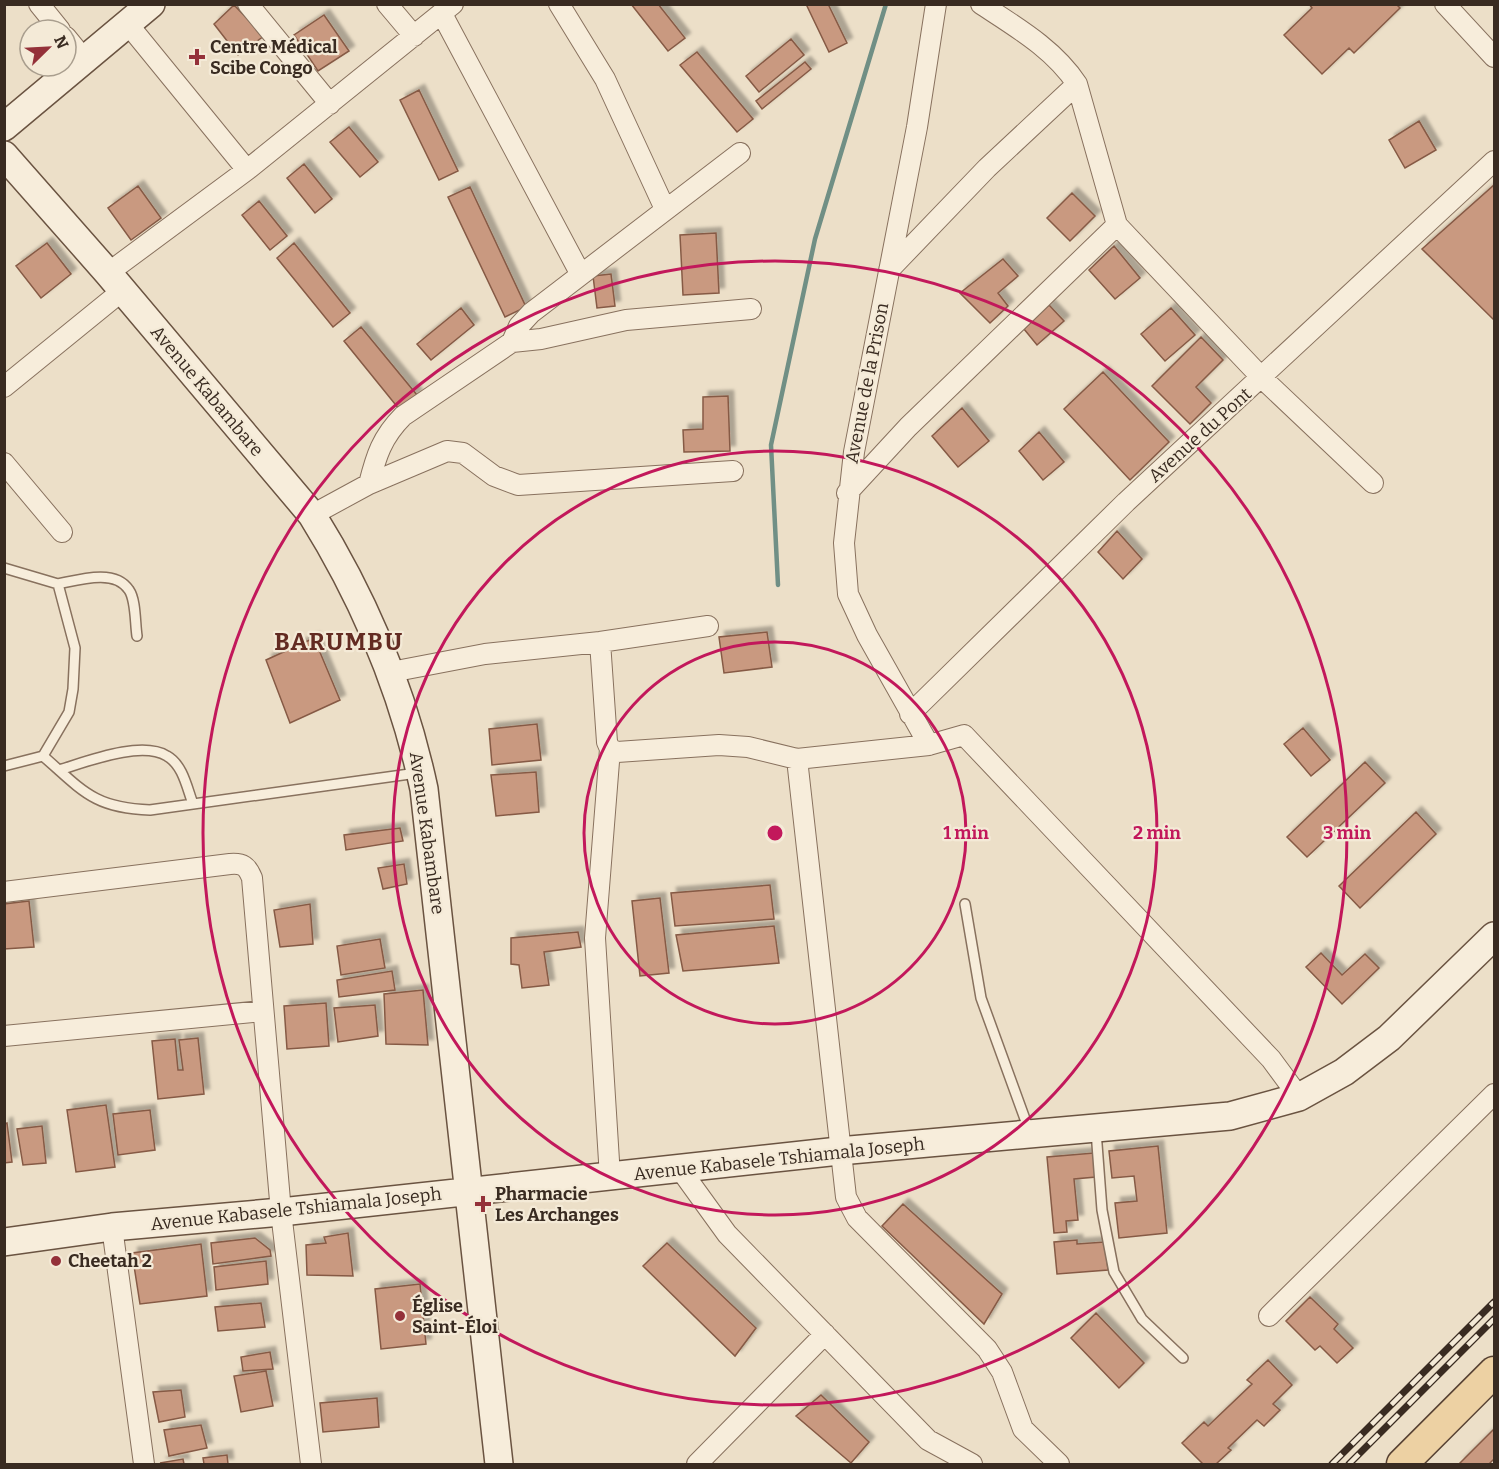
<svg xmlns="http://www.w3.org/2000/svg" width="1499" height="1469" font-family="Bitter,serif">
<style>
.lines{fill:none;stroke-linecap:round;stroke-linejoin:round}
.stream{stroke:#708f85;stroke-width:4.5}
.building{fill:#c99980;stroke:#865a45;stroke-width:1.5;filter:url(#shadow)}
.lane-casing{stroke:#88715e;stroke-width:12}
.street-casing{stroke:#88715e;stroke-width:22}
.secondary-casing{stroke:#6a5341;stroke-width:30}
.primary-casing{stroke:#564032;stroke-width:33}
.lane{stroke:#f7eddb;stroke-width:9}
.street{stroke:#f7eddb;stroke-width:20}
.secondary{stroke:#f7eddb;stroke-width:27}
.primary{stroke:#edd1a3;stroke-width:30}
.rail-casing{stroke:#392b21;stroke-width:7}
.rail{stroke:#f4ead7;stroke-width:4.5;stroke-dasharray:14;stroke-linecap:butt}
.ring{fill:none;stroke:#c2185b;stroke-width:3}
.poi-dot{fill:#943139;stroke:#f4ead7;stroke-width:2}
.labels{text-anchor:middle;stroke-width:4.5;stroke-linejoin:round;paint-order:stroke}
.poi-label{font-size:18px;font-weight:bold;fill:#392b21;stroke:#f4ead7;text-anchor:start}
.street-label{font-size:18px;fill:#392b21;stroke:#f4ead7}
.district-label{font-size:24px;font-weight:bold;letter-spacing:1.5px;fill:#632b22;stroke:#f4ead7}
.centre{fill:#c2185b;stroke:#f4ead7;stroke-width:3}
.ring-label{font-size:18px;text-anchor:middle;font-weight:bold;fill:#c2185b;stroke:#f4ead7;stroke-width:4.5;stroke-linejoin:round;paint-order:stroke}
</style>
<defs>
<filter id="shadow"><feDropShadow dx="5.5" dy="-5.5" stdDeviation="1.5" flood-color="#0004"/></filter>
</defs>
<rect width="100%" height="100%" fill="#ecdfc8"/>
<g class="lines">
<!-- stream -->
<path class="stream" d="M778,585l-7,-140 44,-206 71,-235"/>
</g>
<!-- building -->
<path class="building" d="M631,4h27l27,34 -17,13z
M806,4h22l19,39 -18,9z
M1309,4h87l4,4 -46,45 -5,-5 -27,26 -38,-39 28,-27z
M234,5l30,31 -26,19 -24,-31z
M324,15l25,36 -31,20 -24,-36z
M791,39l13,16 -45,37 -13,-16z
M697,52l56,67 -16,13 -57,-67z
M805,62l6,7 -49,40 -6,-8z
M419,90l39,81 -19,9 -39,-80z
M1419,121l17,29 -31,18 -16,-28z
M349,127l29,35 -18,15 -30,-35z
M304,164l28,35 -17,14 -28,-35z
M1494,185v135l-72,-71z
M138,186l23,32 -30,22 -23,-32z
M470,187l56,120 -21,10 -57,-120z
M1072,193l23,23 -25,25 -23,-23z
M259,201l28,35 -17,14 -28,-35z
M716,233l3,60 -36,2 -3,-60z
M47,243l24,31 -30,24 -25,-32z
M294,243l56,70 -17,14 -56,-69z
M1114,246l26,32 -25,21 -26,-29z
M1003,259l15,17 -20,17 10,13 -18,17 -30,-30z
M611,274l4,32 -18,2 -4,-32z
M1049,305l15,16 -27,24 -13,-16z
M461,308l13,17 -43,35 -14,-16z
M1171,308l24,27 -30,26 -24,-27z
M361,327l56,68 -18,14 -55,-68z
M1201,337l22,23 -27,27 15,16 -21,21 -38,-38z
M1103,372l66,70 -39,38 -66,-71z
M728,396l2,55 -46,1 -1,-22 20,-1v-32z
M962,408l27,33 -31,26 -26,-31z
M1039,432l25,30 -21,18 -24,-29z
M1117,531l25,28 -19,20 -25,-27z
M767,632l5,35 -48,6 -5,-36z
M314,638l26,62 -50,23 -24,-63z
M537,724l4,36 -49,5 -3,-36z
M1303,728l27,32 -19,16 -27,-32z
M1365,762l20,21 -78,74 -20,-20z
M536,772l3,40 -43,4 -5,-41z
M1416,812l20,22 -76,74 -21,-22z
M400,828l3,13 -57,9 -2,-15z
M404,864l3,20 -24,5 -5,-21z
M770,885l4,34 -99,7 -4,-33z
M660,898l9,75 -29,3 -8,-75z
M29,901l5,46 -30,2v-45z
M310,904l3,40 -33,3 -6,-37z
M774,926l5,37 -96,8 -7,-36z
M578,932l3,15 -37,5 5,33 -27,3 -3,-23 -8,-1v-26z
M380,939l5,29 -44,7 -4,-29z
M1321,953l21,22 23,-21 14,14 -37,36 -36,-37z
M392,971l3,19 -56,7 -2,-17z
M423,990l5,55 -42,-1 -2,-50z
M326,1003l3,43 -42,3 -3,-43z
M375,1005l3,31 -40,6 -4,-34z
M198,1038l6,56 -46,5 -6,-58 23,-2 3,31h5l-4,-30z
M106,1105l9,62 -39,5 -9,-62z
M150,1110l5,40 -37,5 -5,-41z
M7,1123l5,39 -8,1v-39z
M42,1126l4,37 -23,2 -6,-36z
M1158,1146l9,87 -48,5 -4,-35 22,-2 -3,-25 -22,2 -3,-27z
M1094,1153l2,24 -22,2 4,41 -12,1 1,11 -13,1 -7,-76z
M903,1204l99,90 -18,30 -102,-98z
M348,1233l5,43 -46,-1 -1,-30 20,-2 -2,-6z
M255,1238l15,12 1,6 -58,8 -2,-21z
M1077,1240v4l28,-2 3,28 -51,4 -3,-32z
M667,1243l89,85 -21,28 -92,-90z
M201,1244l6,52 -67,8 -8,-51z
M266,1261l2,23 -52,6 -2,-23z
M420,1284l6,60 -45,5 -6,-60z
M1310,1297l28,27 -4,5 19,19 -16,15 -17,-17 -5,4 -29,-29z
M261,1303l4,24 -47,4 -3,-24z
M1096,1313l48,50 -25,25 -48,-50z
M270,1352l3,17 -30,2 -2,-14z
M1268,1360l24,25 -19,19 7,6 -16,16 -7,-6 -29,28 3,2 -15,14h-13l-21,-21 22,-21 4,4 44,-42 -5,-4z
M266,1371l7,35 -32,6 -7,-36z
M181,1390l4,27 -26,5 -6,-30z
M821,1395l48,47 -18,21 -55,-47z
M377,1398l2,29 -56,5 -3,-29z
M201,1425l6,23 -38,8 -5,-26z
M1494,1429v30l-5,5h-30z
M227,1455l1,9h-24l-1,-6z
M183,1459l1,5 -24,-1z"/>
<g class="lines">
<!-- lane casing -->
<g class="lane-casing">
<path id="lane" d="M4,568l54,16
M43,756c40,35 51,52 107,54l267,-37
M4,766l39,-10 26,-44 4,-23 2,-41 -17,-64c20,-4 57,-16 71,6 7,10 6,33 8,46
M59,770c27,-8 82,-30 108,-14 16,9 20,32 26,48
M965,904l16,94 48,132
M1096,1131l6,79 12,62 28,47 41,39"/>
</g>
<!-- street casing -->
<g class="street-casing">
<path id="street" d="M39,4l21,26
M248,4l82,100
M387,4l27,32
M559,4l46,75 60,130
M981,4c35,23 73,45 96,80l40,141 145,153 111,105
M1445,4l49,53
M442,14l138,259
M127,23l120,147
M66,37l18,22
M889,270l98,-102 90,-84
M108,273l139,-103 206,-166
M512,342l7,-16 12,-13 209,-160
M4,387l118,-96
M4,463l58,69
M369,484c7,-28 13,-47 34,-68l109,-74 29,-3 85,-19 125,-11
M847,493l61,-66 209,-202
M312,515l57,-31 78,-33 16,2 31,23 24,9 215,-14
M600,642l7,100 3,7 -15,189 15,239
M391,672l94,-18 115,-12 108,-16
M910,714l216,-212 368,-341
M929,745l-62,-110 -19,-41 -4,-51 10,-91 63,-325 19,-123
M610,749l7,3 102,-7 29,2 49,12 132,-14 35,-10 307,324 28,38
M797,759l49,438 11,21 130,131 15,23 21,57 36,35
M4,892l226,-28c13,-1 17,2 22,14l29,334 30,252
M4,1036l259,-25
M680,1169l47,65 201,206 44,24
M112,1227l32,237
M1269,1316l225,-222
M697,1464l128,-130"/>
</g>
<!-- secondary casing -->
<g class="secondary-casing">
<path id="secondary" d="M4,127l147,-123
M4,155l104,118 204,242c53,85 91,176 112,274l75,675
M4,1242l108,-15 169,-15 558,-61 391,-35 69,-19 45,-25 45,-34 105,-102"/>
</g>
<!-- primary casing -->
<g class="primary-casing">
<path id="primary" d="M1402,1464l92,-92"/>
</g>
<!-- lane -->
<use href="#lane" class="lane"/>
<!-- street -->
<use href="#street" class="street"/>
<!-- secondary -->
<use href="#secondary" class="secondary"/>
<!-- primary -->
<use href="#primary" class="primary"/>
<!-- rail casing -->
<g class="rail-casing">
<path id="rail" d="M1332,1464l162,-162
M1349,1464l145,-145"/>
</g>
<!-- rail -->
<use href="#rail" class="rail"/>
</g>
<!-- distance rings -->
<g class="ring">
<circle cx="775" cy="833" r="191"/>
<circle cx="775" cy="833" r="382"/>
<circle cx="775" cy="833" r="572"/>
</g>
<!-- markers -->
<g class="poi-dot">
<path d="M194 48h6v6h6v6h-6v6h-6v-6h-6v-6h6z"/>
<path d="M480 1195h6v6h6v6h-6v6h-6v-6h-6v-6h6z"/>
<circle cx="56" cy="1261" r="6"/>
<circle cx="400" cy="1316" r="6"/>
</g>
<g class="labels">
<!-- poi labels -->
<g class="poi-label">
<text x="210" y="53">Centre Médical<tspan x="210" dy="21">Scibe Congo</tspan></text>
<text x="495" y="1200">Pharmacie<tspan x="495" dy="21">Les Archanges</tspan></text>
<text x="68" y="1267">Cheetah 2</text>
<text x="412" y="1312">Église<tspan x="412" dy="21">Saint-Éloi</tspan></text>
</g>
<!-- street labels -->
<g class="street-label">
<text transform="translate(867 383) rotate(-79)" y="6">Avenue de la Prison</text>
<text transform="translate(207 391) rotate(50)" y="6">Avenue Kabambare</text>
<text transform="translate(1200 435) rotate(-42)" y="6">Avenue du Pont</text>
<text transform="translate(427 833) rotate(82)" y="6">Avenue Kabambare</text>
<text transform="translate(779 1159) rotate(-6)" y="6">Avenue Kabasele Tshiamala Joseph</text>
<text transform="translate(296 1209) rotate(-6)" y="6">Avenue Kabasele Tshiamala Joseph</text>
</g>
<!-- district labels -->
<g class="district-label">
<text x="339" y="650">BARUMBU</text>
</g>
</g>
<circle cx="775" cy="833" r="9" class="centre"/>
<g class="ring-label">
<text x="966" y="839">1 min</text>
<text x="1157" y="839">2 min</text>
<text x="1347" y="839">3 min</text>
</g>
<!-- border -->
<rect width="1499" height="1469" fill="none" stroke="#392b21" stroke-width="12"/>
<!-- north arrow -->
<g transform="translate(48 48) rotate(66)"><circle r="28" fill="#f4ead7" stroke="#a99e8e" stroke-width="1.5"/>
<path d="M0-4.5L10 22L0 15L-10 22Z" fill="#943139"/>
<text y="-9" font-size="16" font-weight="bold" text-anchor="middle" fill="#392b21">N</text>
</g>
</svg>
